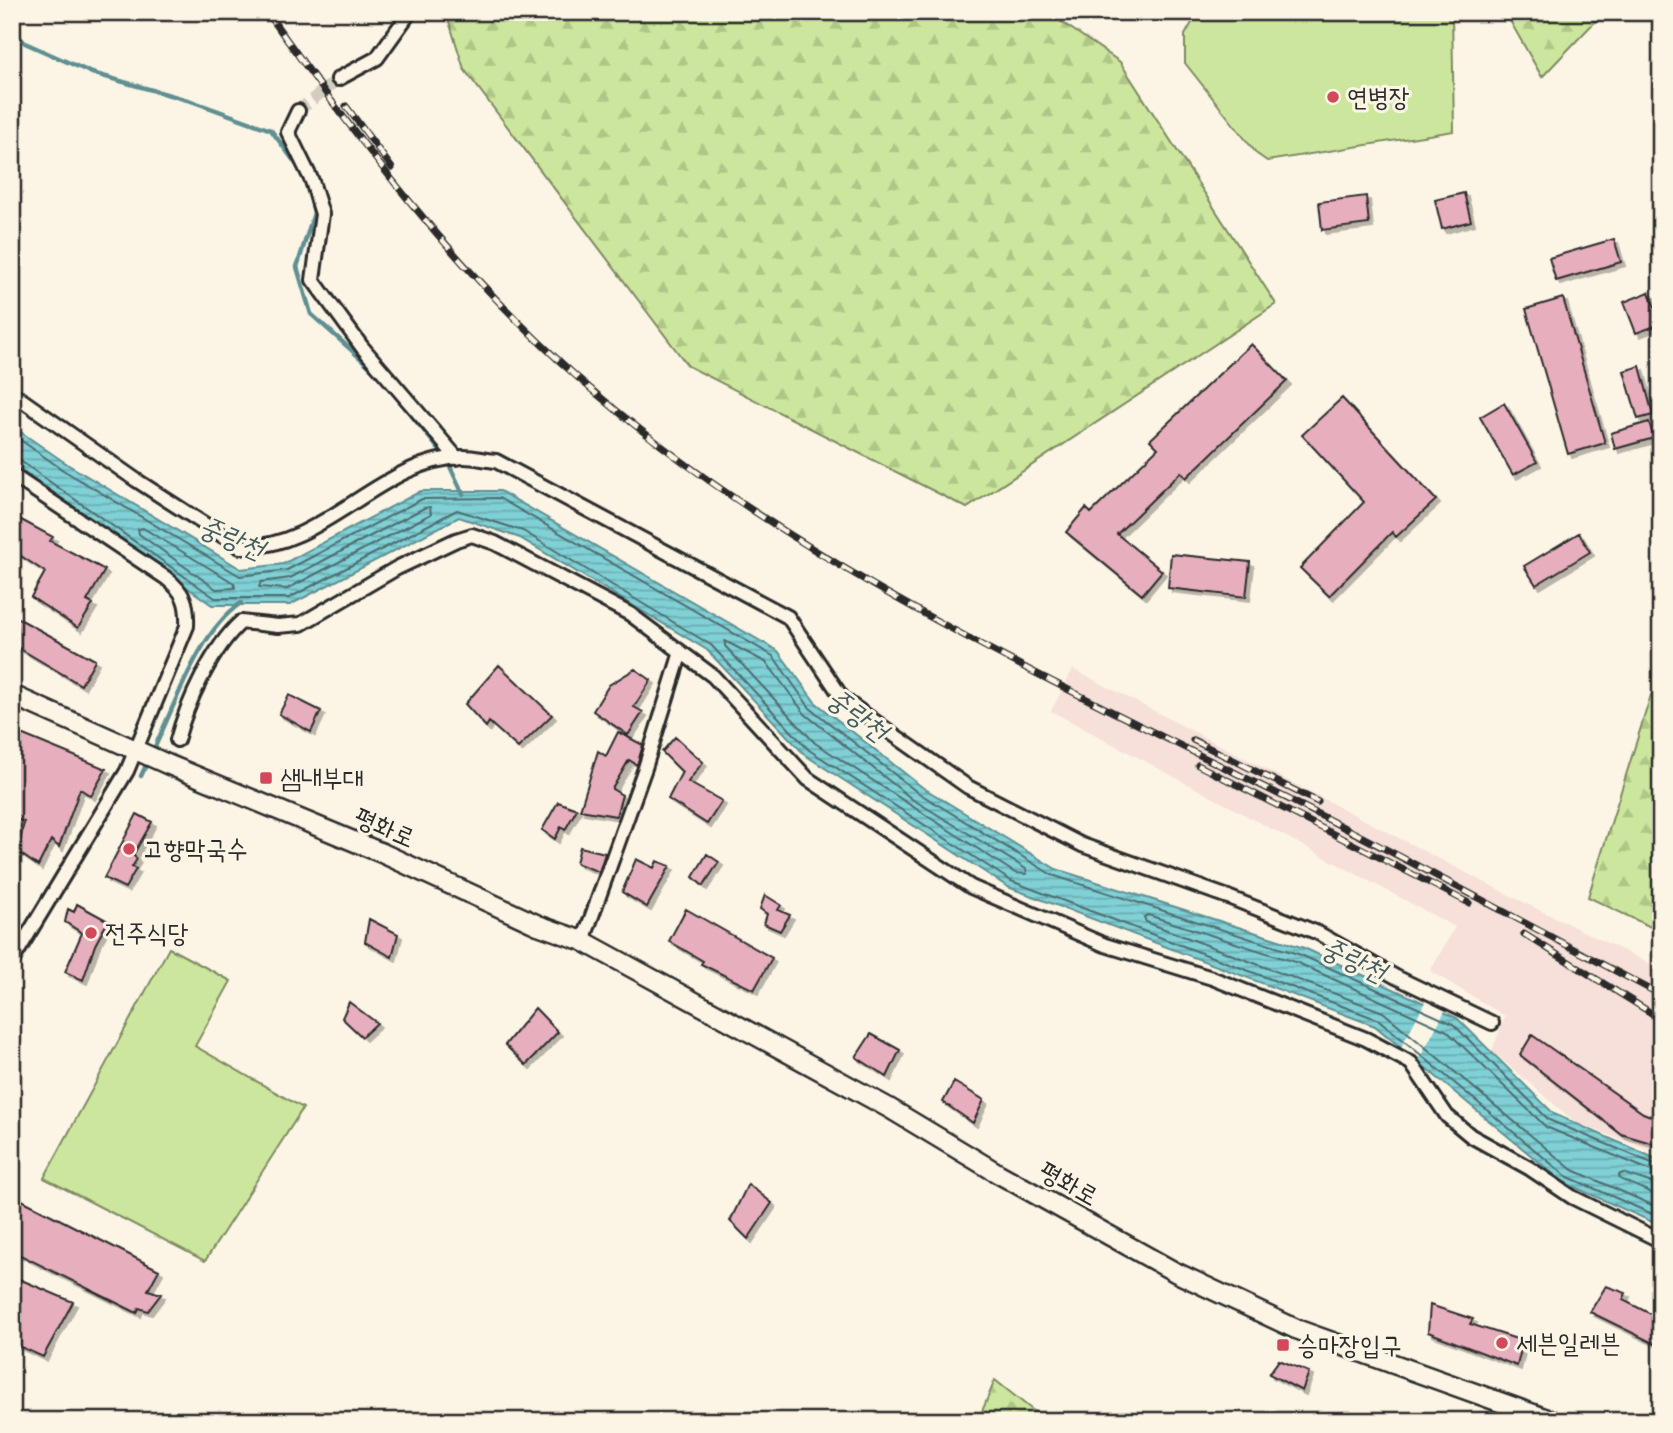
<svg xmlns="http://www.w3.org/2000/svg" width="1673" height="1433" font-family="'Architects Daughter','Poor Story',sans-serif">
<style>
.built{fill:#f6e0d9}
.green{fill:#cce79d;stroke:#7c8964;stroke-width:2}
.forest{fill:url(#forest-firs);stroke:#7c8964;stroke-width:2}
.water{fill:url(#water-rules);stroke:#5e8f92;stroke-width:2}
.pier{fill:#fcf5e5}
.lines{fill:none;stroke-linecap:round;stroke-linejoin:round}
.shore{stroke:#4d6d6f;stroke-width:2}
.stream{stroke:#5e8f92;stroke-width:4.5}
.building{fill:#e7aebe;stroke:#2b2b2b;stroke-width:2;filter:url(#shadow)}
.street-tunnel{stroke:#d2cdc0;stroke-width:12;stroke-dasharray:12 6;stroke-linecap:butt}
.street-casing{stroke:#2b2b2b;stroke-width:18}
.secondary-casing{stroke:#2b2b2b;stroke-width:23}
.street{stroke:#fcf5e5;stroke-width:12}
.secondary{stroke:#fcf5e5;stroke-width:18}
.rail-casing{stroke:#2b2b2b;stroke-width:7}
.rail{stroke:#fcf5e5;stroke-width:4.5;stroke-dasharray:13;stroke-linecap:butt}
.poi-dot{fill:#d1495b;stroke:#fcf5e5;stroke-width:2.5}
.labels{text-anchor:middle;stroke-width:6;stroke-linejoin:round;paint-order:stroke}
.poi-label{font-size:26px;fill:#2b2b2b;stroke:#fcf5e5;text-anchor:start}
.street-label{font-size:26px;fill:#2b2b2b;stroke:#fcf5e5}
.water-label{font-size:28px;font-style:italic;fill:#445d5e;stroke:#fcf5e5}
</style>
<defs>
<pattern id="forest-firs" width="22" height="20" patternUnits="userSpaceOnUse" patternTransform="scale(1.75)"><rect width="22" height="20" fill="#cce79d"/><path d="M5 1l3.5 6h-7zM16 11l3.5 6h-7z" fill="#afc687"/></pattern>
<pattern id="water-rules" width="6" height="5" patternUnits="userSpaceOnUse" patternTransform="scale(1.75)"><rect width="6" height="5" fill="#80d1d6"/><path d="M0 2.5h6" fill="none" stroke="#69aaae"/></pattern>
<filter id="shadow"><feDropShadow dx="4" dy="4" stdDeviation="0" flood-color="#0004"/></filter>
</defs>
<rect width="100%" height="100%" fill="#fcf5e5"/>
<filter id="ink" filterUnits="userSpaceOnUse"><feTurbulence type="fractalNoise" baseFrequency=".0143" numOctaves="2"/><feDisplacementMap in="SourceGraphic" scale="14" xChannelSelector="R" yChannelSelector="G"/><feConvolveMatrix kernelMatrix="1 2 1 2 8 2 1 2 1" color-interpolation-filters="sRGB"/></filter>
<g filter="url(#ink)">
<!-- built -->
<path class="built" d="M1073,669l438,227 150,73v186l-86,-33 -83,-71 13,-35 -75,-45 25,-44 -404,-216z"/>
<!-- green -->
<path class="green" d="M1198,12h254l2,119 -187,30 -10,-7 -72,-91v-28z
M169,948l62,33 -36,65 108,62 -98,153 -161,-83z"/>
<!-- forest -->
<path class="forest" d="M446,12h601l73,50 156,242 -309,204 -279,-142 -224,-297z
M1505,12h99l-62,65z
M1661,691v241l-73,-35 63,-202z
M995,1380l51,41h-68z"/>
<!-- water -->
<path class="water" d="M12,426l55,38 174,105 42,-5 138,-73h79l278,160 37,51 107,85 134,82 248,79 153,70 97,96 107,47v65l-98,-44 -188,-156 -367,-139 -203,-132 -98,-105 -187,-112 -61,-21 -169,88h-78l-200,-142z"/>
<!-- pier -->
<path class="pier" d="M1426,1000l20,9 -30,56 -17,-14z"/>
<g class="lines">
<!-- shore -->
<path class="shore" d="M12,434l51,36 177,106 47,-6 135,-71 77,-1 274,158 37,52 107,84 135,83 249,80 152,69 96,96 112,47
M12,458l7,2 196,138h74l168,-88 66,21 188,114 98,105 202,131 368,139 187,156 95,42
M430,507l1,7 -144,75 -28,-2 2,-5 29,-4 134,-70z
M143,528l91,55 1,5 -19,1 -77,-55 -1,-5z
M725,641l42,22 38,51 107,85 114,70 1,5 -12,-1 -200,-130 -90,-97z
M1661,1175l-115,-48 -99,-96 -149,-68 -150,-48 -4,2 2,5 237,90 188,157 90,40
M1661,1186l-38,-13 -4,2 1,4 41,18"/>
<!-- stream -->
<path class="stream" d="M12,29l13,14 67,30 99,28 80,29 28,38
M308,188l6,25 -17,54 14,47 65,58
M386,384l60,74 17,36
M152,753c23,-47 46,-121 89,-150
M141,776l7,-15"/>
</g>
<!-- building -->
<path class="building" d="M1464,193l7,28 -29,8 -7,-29z
M1366,196l3,28 -47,6 -3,-28z
M1614,239l7,23 -65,19 -7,-23z
M1649,292l12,32 -25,9 -12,-31z
M1563,298l42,145 -37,11 -42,-145z
M1251,344l36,37 -101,97 -5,-6 -64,62 45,37 -20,24 -76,-63 20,-24 5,5 67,-65 -8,-8z
M1640,366l13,49 -15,4 -14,-48z
M1342,398l94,102 -40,37 -4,-5 -63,64 -29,-28 64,-66 -62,-67z
M1504,403l33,59 -24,13 -33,-58z
M1649,422l5,16 -39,11 -4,-16z
M12,515l41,22 -3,4 55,29 -18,31 6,3 -15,24 -47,-31 14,-25 -33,-22z
M1579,533l11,19 -54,33 -12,-19z
M1171,554l79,8 -4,35 -78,-9z
M12,615l83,45 -14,25 -69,-41z
M499,665l53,50 -34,33 -29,-26 -3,5 -21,-23z
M635,669l16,11 -17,27 9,5 -15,23 -35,-24 16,-26z
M289,695l32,16 -10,21 -32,-18z
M16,732l90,37 -15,27 -11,-7 -21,58 -8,-7 -13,26 -20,-14 6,-30 -12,-4v-77z
M618,732l25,13 -6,20 -8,-5 -17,29 10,6 -6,21 -36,-6 18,-59 8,5z
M675,737l28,25 -15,20 34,19 -15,23 -39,-25 14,-27 -20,-20z
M558,802l19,7 -12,21 -4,-3 -6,12 -13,-9z
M137,814l15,8 -19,33 4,4 -5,8 4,2 -11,19 -21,-10z
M580,847l25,6 -6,19 -23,-9z
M707,854l12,8 -16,24 -10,-9z
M636,859l18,9 3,-7 13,5 -23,41 -25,-15z
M765,895l16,10 -3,5 12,5 -10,16 -16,-7 3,-10 -7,-5z
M77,904l31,17 -13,24 -12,35 -18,-8 17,-39 -17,-11 3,-13 6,3z
M686,909l86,49 -18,32 -53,-26 2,-3 -34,-20z
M369,919l29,15 -6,23 -27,-15z
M349,1002l28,21 -15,14 -20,-19z
M535,1008l23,24 -32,33 -21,-20z
M871,1034l29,16 -13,27 -31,-20z
M1532,1035l111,78 18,7v26l-40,-12 -101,-79z
M954,1082l30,18 -11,23 -30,-21z
M748,1184l24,19 -24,36 -18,-18z
M12,1195l147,75 -11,20 13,4 -13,17 -9,-3 -2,5 -125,-62z
M12,1276l61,26 -30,55 -31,-14z
M1606,1286l20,7 -3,7 38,19v28l-71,-35z
M1430,1305l43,14 -3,5 53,17 -6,25 -89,-34z
M1279,1360l30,12 -7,19 -33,-17z"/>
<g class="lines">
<!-- street-tunnel -->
<path class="street-tunnel" d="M298,111l40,-32"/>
<!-- street casing -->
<g class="street-casing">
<path id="street" d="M338,79l39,-21 33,-46
M298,111l-10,21 24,49 10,33 -9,66 49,67 95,111
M12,393l124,87 104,67c84,3 140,-89 224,-90 10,0 21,3 32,4l292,156 55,82 125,88 114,58 146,52 90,36 78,44 96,46
M12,475l154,103c18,14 22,25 21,48l-60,145 -115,190
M177,740c10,-37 35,-92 64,-118l37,4 23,-2 96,-56 59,-28 16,-5 23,8 135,71 83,62 95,103 163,108 134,58 107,33 154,61 45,24 36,53 24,20 58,32 43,29 89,44
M583,941l62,-173 36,-116"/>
</g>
<!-- secondary casing -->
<g class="secondary-casing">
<path id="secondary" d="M12,695l155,69 215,89 156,72 45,16 306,167 110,66 176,98 121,57 257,92"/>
</g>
<!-- street -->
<use href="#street" class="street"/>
<!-- secondary -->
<use href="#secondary" class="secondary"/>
<!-- rail casing -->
<g class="rail-casing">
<path id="rail" d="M267,12c93,131 188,257 309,364 200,177 447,291 684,409 136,67 267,140 401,210
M346,106l46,62
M1193,740l125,62
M1198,765l271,138
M1524,934l137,85"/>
</g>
<!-- rail -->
<use href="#rail" class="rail"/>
</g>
</g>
<!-- markers -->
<g class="poi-dot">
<circle cx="1333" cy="97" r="7"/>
<rect x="259" y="771" width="14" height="14" rx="3.5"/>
<circle cx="129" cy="849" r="7"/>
<circle cx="91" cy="933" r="7"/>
<circle cx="1502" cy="1343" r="7"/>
<rect x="1276" y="1338" width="14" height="14" rx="3.5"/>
</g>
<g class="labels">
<!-- poi labels -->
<g class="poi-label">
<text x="1347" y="106">연병장</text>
<text x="280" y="787">샘내부대</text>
<text x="143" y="858">고향막국수</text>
<text x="105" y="942">전주식당</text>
<text x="1516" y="1352">세븐일레븐</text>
<text x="1297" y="1354">승마장입구</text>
</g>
<!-- street labels -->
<g class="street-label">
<text transform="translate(385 827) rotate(23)" y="9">평화로</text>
<text transform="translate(1069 1183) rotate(29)" y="9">평화로</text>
</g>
<!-- water labels -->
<g class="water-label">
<text transform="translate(232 537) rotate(23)" y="10">중랑천</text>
<text transform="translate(858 714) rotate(37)" y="10">중랑천</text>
<text transform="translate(1354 959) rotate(25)" y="10">중랑천</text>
</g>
</g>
<!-- margin -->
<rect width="1673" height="1433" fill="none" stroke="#fcf5e5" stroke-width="42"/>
<rect x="21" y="21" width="1631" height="1391" fill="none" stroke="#2b2b2b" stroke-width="2.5" filter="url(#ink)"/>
</svg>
